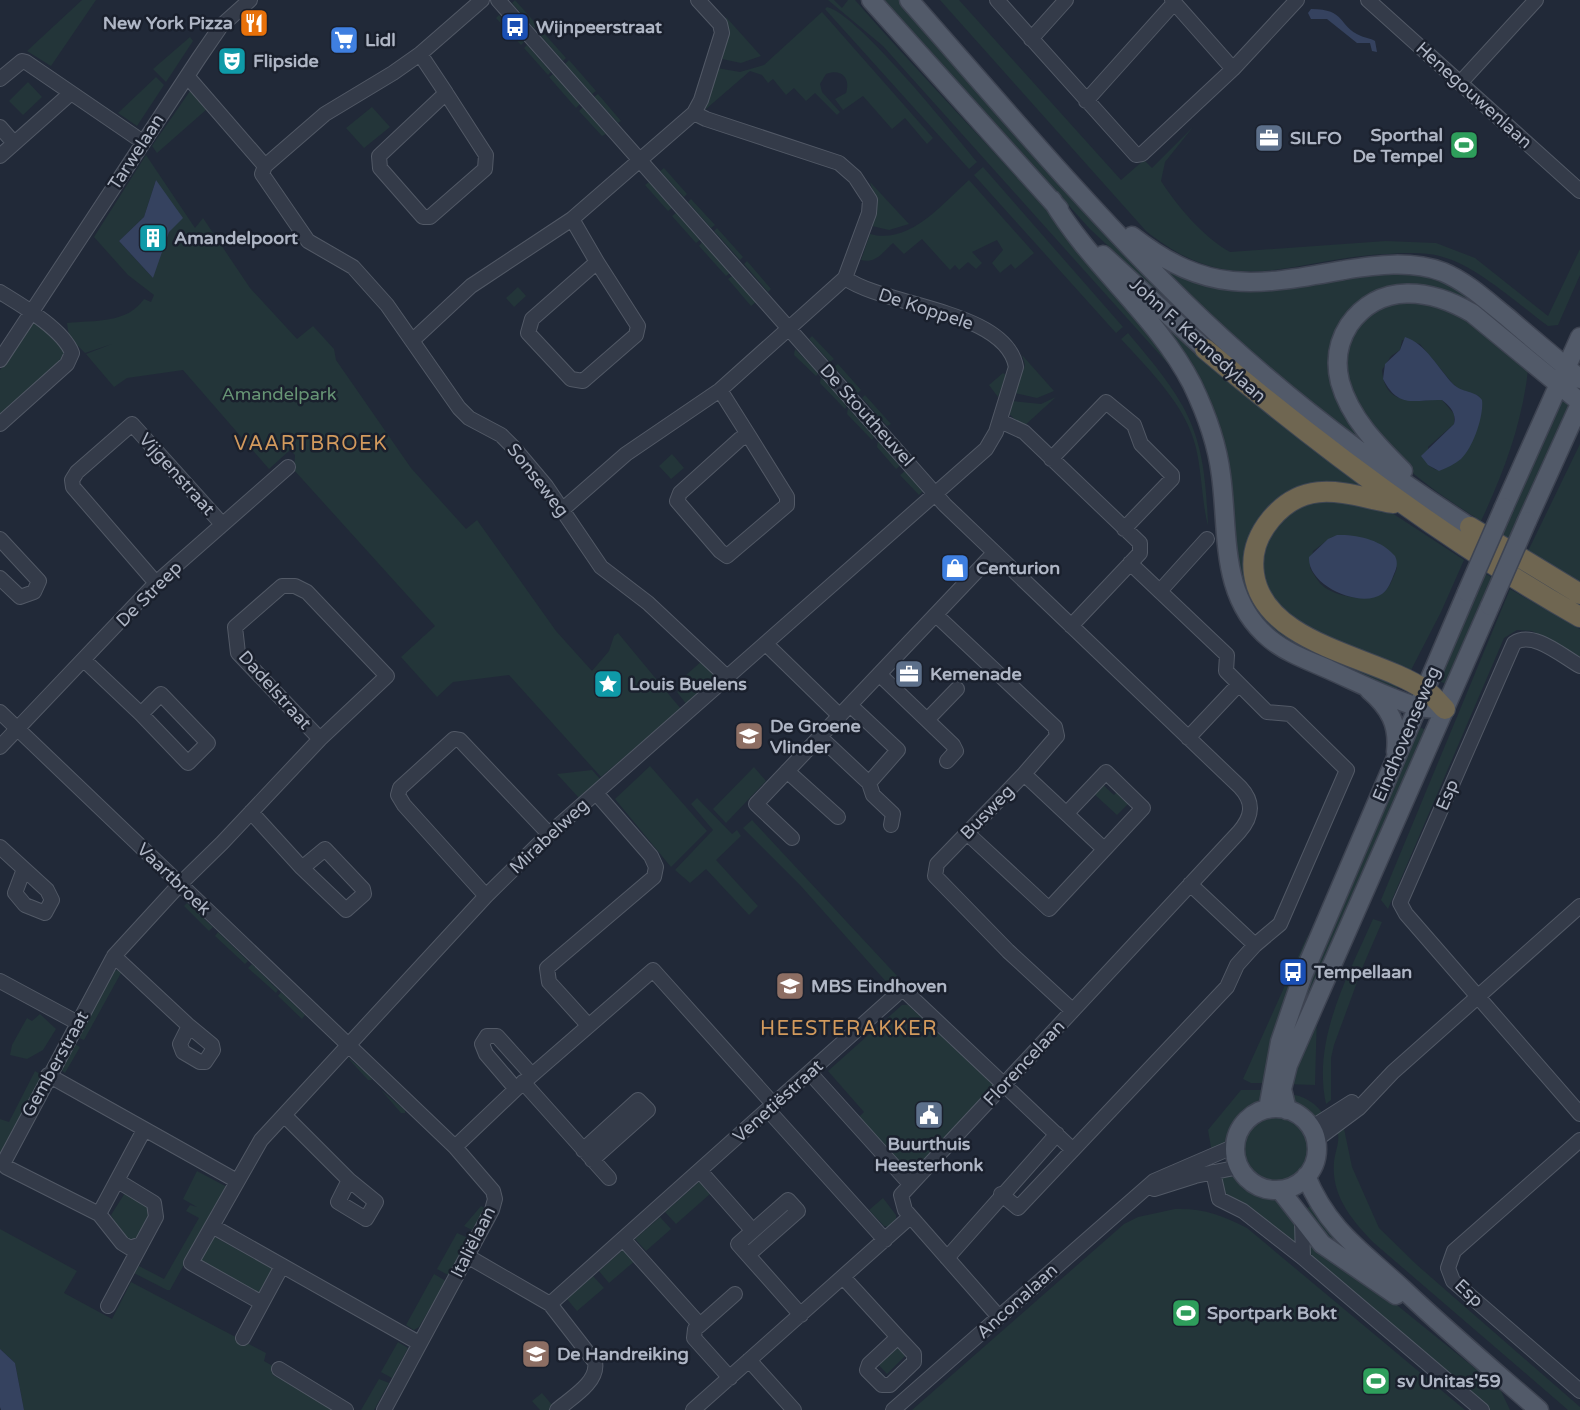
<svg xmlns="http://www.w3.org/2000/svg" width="1580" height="1410" font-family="'Varela Round',sans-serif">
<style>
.green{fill:#233539;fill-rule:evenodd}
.water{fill:#35425f}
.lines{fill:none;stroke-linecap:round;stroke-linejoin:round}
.minor-casing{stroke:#525966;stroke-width:16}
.major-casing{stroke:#3e4452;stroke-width:21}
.highway-casing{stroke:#3f4653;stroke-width:22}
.minor{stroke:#343b49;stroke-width:14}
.major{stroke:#525a69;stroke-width:18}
.highway{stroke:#6f6651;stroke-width:20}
.major-bridge-casing{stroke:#3e4452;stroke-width:21;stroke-linecap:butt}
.major-bridge{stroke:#525a69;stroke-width:18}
.labels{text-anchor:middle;stroke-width:5;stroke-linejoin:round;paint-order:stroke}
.poi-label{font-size:18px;font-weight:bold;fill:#afb6c5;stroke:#1a202d;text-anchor:start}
.street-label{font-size:18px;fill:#afb6c5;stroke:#1a202d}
.park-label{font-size:18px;fill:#679575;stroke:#1a202d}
.neighbourhood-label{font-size:20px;letter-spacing:1.5px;fill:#d29a5d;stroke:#1a202d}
</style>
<rect width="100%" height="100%" fill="#212938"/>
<!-- green -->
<path class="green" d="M82,0h14l-45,66 -24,-15z
M515,0l23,26 -4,2 -22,-25z
M828,0h6l8,8 6,-8h7c112,128 235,245 332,385l-304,-339z
M882,0h19l318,341 26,33 -155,-145z
M940,0h19l162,180 23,-20 8,8 41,-41 -28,35 -4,19c17,26 42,56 69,71l156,-11 50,2 39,15 73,58 32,-67v26l-22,50 -10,1c-27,-20 -71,-59 -102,-68 -19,-7 -40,-5 -60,-4 -97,5 -152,48 -240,-23z
M827,7c30,6 126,126 150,155l-8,7 -144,-160z
M822,12l111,126 -6,6 -22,-26 -13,11 -29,-33 -20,14 -8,-11 11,-6c5,-15 -5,-25 -20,-19l-6,10 2,8 18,20 -3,3 -22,-22 -9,8 -12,-13 -8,7 -13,-16 -5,4 -6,-8 -12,-4 -44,38 -2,-1 13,-40 23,4 24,-7z
M499,15l25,27 -3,3 -25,-27z
M726,17l35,39 -20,7 -19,-4 6,-26z
M542,31l24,27 -3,3 -24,-27z
M190,37l3,4 -27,41 -13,-13z
M527,45l24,27 -3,3 -24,-27z
M569,60l27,31 -4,3 -27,-30z
M553,74l27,30 -4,4 -27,-31z
M156,77l8,8 -27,41 -19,-13z
M28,82l14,15 -19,18 -14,-14z
M190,91l17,18 -50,44 -5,-7z
M598,94l23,27 -3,2 -24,-26z
M372,107l18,20 -26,21 -18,-20z
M583,107l23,27 -4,2 -23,-25z
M146,155l49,73 8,-10 47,70 47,51 16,-13 21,23 2,11 75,108 55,61 11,-9 79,111 36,40 17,-20 5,-15 4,-3 63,76 -80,68 -92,-102 -56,7 -16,15 -36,-40 34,-31 -141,-156 1,-15 -5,-5 -21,19 -86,-99 -56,8 -13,9 -28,-33 26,-10 -27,9 -16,-16 -2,-14c27,-3 60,1 77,-24l7,3 3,-7 -26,-20 -34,-38zM156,180l-3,98 -34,-37 25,-24z
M983,167l140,160 -7,6 -142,-158z
M664,168l23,26 -3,3 -24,-26z
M969,180l65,73 -19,16 -4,-5 -11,9 -8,-10 11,-13 -6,-10 -25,12 10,11 -6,6 -8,-7 -9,8 -4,-5 -5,5 -28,-31 -18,15 -11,-11c-10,9 -17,21 -32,17l9,-26c40,11 72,-30 99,-54z
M649,182l23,26 -4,3 -23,-26z
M870,182l39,42 -20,6 -17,-4 5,-23z
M691,199l24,26 -4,3 -23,-26z
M676,213l24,27 -4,3 -24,-27z
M717,228l26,29 -3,3 -26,-29z
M702,242l28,31 -4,3 -27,-30z
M1136,245l48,31 197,-6 60,6 97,73 -3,8 -51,-42 -104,-23 -47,63 47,104 -99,-78z
M747,261l24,28 -3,3 -24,-28z
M1115,273l260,221 -40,-7 -74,38 -4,74 143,84 -6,10 -108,-49 -45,-49 -21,-152z
M732,276l24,26 -5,4 -23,-27z
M518,287l8,9 -12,11 -8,-9z
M1399,297l53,10 76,63c-6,54 -24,102 -47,151 -43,-27 -85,-56 -116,-97 -11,-16 -17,-41 -24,-60l16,-43zM1402,340l18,4 33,40 6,5 20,7 2,17 -13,37 -32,20 -8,-5v-18l26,-23v-10l-12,-14c-25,-1 -57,9 -60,-30l9,-14 9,-6z
M35,322l7,3 25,28 -1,7 -66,56v-46l30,-45z
M1128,333c61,72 77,96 80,193 -6,-23 -6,-52 -12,-78 -10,-43 -46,-77 -75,-109z
M812,336l22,23 -4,3 -21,-23z
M795,349l21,21 2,4 -2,2 -22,-21z
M1022,355l32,36 -17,7 -22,-5 10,-28z
M838,364l23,26 -3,3 -24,-26z
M1003,373l3,2 -8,22 -9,-12z
M821,377l24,25 2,4 -2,3 -25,-26z
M865,395l26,29 -4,2 -25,-28z
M1056,397l-33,30 -15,-14 4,-12 29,3z
M1562,399l8,3 -57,140 -13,-8z
M848,408l24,26 2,3 -2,3 -25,-26z
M878,441l23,24 -5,4 -19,-22z
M1580,444v138l-52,-31z
M672,454l12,14 -13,11 -12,-13z
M905,471l18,20 -4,4 -19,-20z
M1315,496l74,15 75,49 -23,52 -31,60 -113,-46 -38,-47 9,-51zM1347,535l34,10 16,23c-3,7 -6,17 -11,22 -13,13 -47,8 -62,-3 -6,-5 -10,-12 -14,-19l3,-17 19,-14z
M1483,572l13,8 -46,105 -15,-5z
M1510,589l70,40v28l-48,-26 -15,-1 -13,8 -116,271 -7,-9z
M703,660l17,16 -33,29 -10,-13 12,-11 -4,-5z
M1413,724l15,7 -113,265 -38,67z
M650,766l57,65 -36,36 -56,-68z
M754,767l12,14 -40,42 -13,-14z
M592,770l8,9 -21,19 -22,-24z
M1101,783l13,12 5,-5 12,11 -14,14 -25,-23z
M697,798l35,36 5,-4 4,6 -25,24 42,46 -9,9 -43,-46 -16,14 -15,-13 38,-40 -22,-26z
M752,820l147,158 -10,7 -89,-100 -57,-57z
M187,903l26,24 -4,4 -25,-25z
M1373,919l9,3 -19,44 -29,79 -3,13v42l-5,4c-14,-65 22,-128 47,-185z
M218,932l30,29 -3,3 -30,-28z
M1309,932l-21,64 -21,87h-16l-8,-4z
M252,964l26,26 -2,3 -28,-25z
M117,970l4,3 -37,67 -7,-3 36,-65z
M281,992l24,23 -3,4 -24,-23z
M902,1005h6l87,81 -85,90 -53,-57 7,-7 -36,-41z
M1317,1013l-2,72 -30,-1z
M40,1014l16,15 -13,21 -16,9 -17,-4 2,-10 15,-27 5,3z
M73,1043l7,4 -15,26 -5,-4z
M346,1056l25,20 1,4h-4z
M35,1071l8,5 -43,79v-36l9,3z
M381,1090l24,20v3h-4z
M1241,1090h25l-2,16c-18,6 -30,19 -34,38l-18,9 -4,-23z
M1288,1094c15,1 29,9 37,23l-6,3c-16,-2 -25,-12 -31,-26z
M1244 1150a33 33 0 1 1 66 0a33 33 0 1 1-66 0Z
M1343,1124l9,43 27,61 38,37 163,142v3h-12l-194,-167c-22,-23 -43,-47 -40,-81 1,-11 7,-22 3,-32z
M197,1171l30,16 -57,103h-3l-33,-17 5,-7 25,13 35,-61 -13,-7 4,-6 7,2 -14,-8z
M1234,1173l23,18 21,6 104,96 105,85 14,13 9,19h-21l-243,-203 -22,-13 -5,-17z
M700,1181l10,13 -34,30 -11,-12z
M125,1193l26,13 2,6 -20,30 -12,-9 -10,-18z
M883,1198l13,17v4l-8,8 -4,-1 -15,-16z
M1315,1204l53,60 -35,-15 -32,-38z
M481,1206l4,2 -13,22 -8,-4z
M1175,1209c28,-1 47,6 72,19l218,182h-553l212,-186 14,-7z
M660,1217l11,12 -25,22 -11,-12z
M0,1229l77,42 -13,22 48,26 19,-37 135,71 -2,8 12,7 -3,7 68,35h-317l-9,-47 -15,-14z
M457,1233l9,4 1,5 -19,33 -11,-6z
M211,1235l64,35 -16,25 -61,-36z
M625,1248l11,12 -27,23 -10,-12z
M434,1274l12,7 -27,46 -5,3 -8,-5z
M593,1276l11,12 -27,23 -10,-12z
M398,1342l10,6 -16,30 -11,-6z
M897,1342l11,11 -21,21 -11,-12z
M379,1379l10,4 -15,27h-13z
M542,1393l11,13 -4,4h-9l-8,-9z"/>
<!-- water -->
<path class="water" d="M1311,9c36,0 26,17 50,27 5,2 9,2 14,5l2,11 -5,-1 -2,-8h-13l-30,-24h-16l-3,-6z
M156,180l27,38 -14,14 -16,46 -34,-37 25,-24z
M1405,337c21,7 33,31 48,47 9,9 22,6 29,16 2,16 -9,48 -21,59 -6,5 -14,9 -22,12l-11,-6 -7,-9 33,-32c3,-10 -4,-18 -12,-24 -27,-1 -43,10 -59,-21l2,-15 15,-14z
M1337,535c20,-1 45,5 58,21 3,6 2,12 -1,18 -3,7 -5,15 -12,20 -21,15 -75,-8 -73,-37l19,-18z
M0,1349l15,14 9,47h-23l-1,-3z"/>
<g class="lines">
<!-- minor casing -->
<g class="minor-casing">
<path id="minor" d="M482,0l-62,54 -27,19 -68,41 -60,52 -3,8 46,67 45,26 34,38 72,103 10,10 32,17 13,13 32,38 55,81 47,36 79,74
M498,0l447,505 295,282c15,16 12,30 -1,45l-338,363 4,15 94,107
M997,0l139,155 6,-1 91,-85 64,-69
M1172,0l61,69
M1368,0l212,191
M1031,39l35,-39
M420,54l26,39 -67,63 1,12 43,49h7l55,-48 1,-14 -40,-62
M187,76l78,90
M0,79l22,-18 4,1 117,80
M1461,82l75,-82
M1086,101l88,-98
M0,127l14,16
M0,156l71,-63
M572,219l25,43 -65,57 -4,14 43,46 12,2 53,-46 2,-9 -41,-64
M0,292c21,13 63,37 72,61l-5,11 -67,60
M413,340l58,-54 101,-67 122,-106 7,-13 21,-67 -2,-9 -22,-24
M0,360l199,-302 22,-32 29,-26
M720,390l29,46 -9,3 -60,54 -3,8 43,50 7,5 60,-51v-8l-38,-61
M1000,421l24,11 116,111v10l-69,73
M1051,459l55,-57 28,23 7,19 31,31v4l-48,50
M562,510l64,-56 94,-64 125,-112 24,-65 1,-13 -15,-23 -16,-14 -133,-44 -12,-6
M0,539l39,42 -5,11 -14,5 -20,-19
M1130,563l97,92 -1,16 41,41 23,2 57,56 -67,154 -25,21 -65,-61
M156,583l-83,-96 -1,-7 5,-8 55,-48 90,100
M1160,591l47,-52
M936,615l119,112 2,9 -33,38 -87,90 -2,12 73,75 64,59
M766,644l74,72
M84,660l57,54 47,49 20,-20 -47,-49 -20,20
M1580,666c-18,-10 -47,-36 -66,-23l-114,260 6,11 174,200
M880,675l73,70 3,6 -9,10
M850,705l48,45 -29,33
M0,712l455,435 38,44 2,8 -3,11 -108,200
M927,720l30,-31
M820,737l49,46 4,12 20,19 -2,11
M1188,738l51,-54
M0,747l156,-164 132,-116
M787,771l51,46
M1024,774l80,75
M251,812l51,56 23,-19 38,40 1,5 -18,16 -44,-42
M967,833l82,76 94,-101 -37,-36 -39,41
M792,838l-36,-34 238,-251
M0,847l47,43 5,10 -7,13 -20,-8 -10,-12 9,-24
M486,896l-82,-91 -6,-10 2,-7 54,-49 6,1 89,94
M114,956l75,70 -9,18 3,8 17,10h5l8,-12 -1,-5 -23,-19
M0,981l78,42
M588,1025l-39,-43 -2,-14 107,-91 2,-10 -5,-11 -55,-63
M810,1073l100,111
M48,1075l189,106
M523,1082l86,96
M516,1089l-30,-35 -4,-10 5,-8h10l35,39
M768,1110l117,130
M284,1115l65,65 27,22 -10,17 -28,-17 11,-22
M1311,1128l41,-26
M144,1130l-45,84 -93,-47 -2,-5 110,-206 66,-72 42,-41 98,-104 67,-63 -80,-84 -12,-6h-13l-47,41 3,26 82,86
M1316,1140l43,-32 34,-36 187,-166
M1580,1140l-126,111 -6,17 5,13 127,110
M455,1147l61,-58 137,-119 121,135
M583,1150l55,-50 10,10 -56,50
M700,1171l53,60
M1213,1172l6,27 24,12 59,46 180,153
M1154,1189l41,-13 44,-9
M1001,1194l17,14 209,-221 10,-22 18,-20
M99,1214l23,29 8,5 11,-4
M1302,1221l1,37
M212,1226l207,117
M623,1239l77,86 -5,4 -1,9 36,40
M748,1255l50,-44 -10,-11 -50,44 63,71
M467,1256l83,48 45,58c4,20 -24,36 -38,48
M947,1258l110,-124
M282,1266l-20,37 -71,-40 70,-123 225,-244 63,-62 437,-385 10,-17 20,-65c-10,-57 -130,-60 -171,-89
M843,1277l55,60 -29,27 -2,6 15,15h8l24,-23v-8l-16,-17
M550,1304l348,-311 7,-2 168,159
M108,1306l48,-89 -2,-14 -36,-22
M700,1325l35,-31
M243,1338l19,-35
M749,1360l45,50
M279,1369l67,41
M693,1410l217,-193
M893,1410l261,-229 81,-35"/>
</g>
<!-- major casing -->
<g class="major-casing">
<path id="major" d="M871,0l188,209
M909,0c90,102 178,207 275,302 87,85 185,160 286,225
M1052,200c39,66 105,116 140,184 14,29 25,58 29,91 8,58 -2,122 49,164 17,14 40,22 60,31 29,13 58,28 88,37 9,2 19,1 27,2
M1132,236c76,59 123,50 212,34 32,-5 67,-10 99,2 24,10 44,29 64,45 24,21 49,41 73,62
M1103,255l102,94
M1403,471c-26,-26 -53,-53 -63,-89 -5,-20 -2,-40 9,-57 31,-44 82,-36 123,-12l108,89
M1504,507l76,-170
M1527,521l53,-117
M1369,690c21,18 30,35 27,62
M1235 1149a41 41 0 1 1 82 0a41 41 0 1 1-82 0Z
M1268,1109l12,-67 23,-67 164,-383
M1287,1110l-5,-21 6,-24 202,-459
M1306,1176c22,54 56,75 97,113 44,42 90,81 136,121
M1280,1190l42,54 74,51"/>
</g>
<!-- highway casing -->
<g class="highway-casing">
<path id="highway" d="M1205,349c118,100 240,191 375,268
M1393,503c-46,-8 -86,-27 -122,16 -14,17 -20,34 -17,55 10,71 122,82 171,116 8,5 14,13 20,19
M1470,527l110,67"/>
</g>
<!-- minor -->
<use href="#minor" class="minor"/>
<!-- major -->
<use href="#major" class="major"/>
<!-- highway -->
<use href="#highway" class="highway"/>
<!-- major-bridge casing -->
<g class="major-bridge-casing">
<path id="major-bridge" d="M1467,592l37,-85
M1490,606l37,-85"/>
</g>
<!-- major-bridge -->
<use href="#major-bridge" class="major-bridge"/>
</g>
<!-- icons -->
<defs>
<g id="restaurant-square" transform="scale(1.5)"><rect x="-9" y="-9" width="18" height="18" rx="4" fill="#e8710a" stroke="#1a202d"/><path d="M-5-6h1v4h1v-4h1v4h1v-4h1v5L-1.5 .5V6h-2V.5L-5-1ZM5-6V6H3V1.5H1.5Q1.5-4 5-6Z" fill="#fff"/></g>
<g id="bus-square" transform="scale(1.5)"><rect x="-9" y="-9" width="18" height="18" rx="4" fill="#1a4fb4" stroke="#1a202d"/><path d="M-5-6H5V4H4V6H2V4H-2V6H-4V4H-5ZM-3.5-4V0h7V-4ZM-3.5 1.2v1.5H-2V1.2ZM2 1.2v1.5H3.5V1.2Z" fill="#fff"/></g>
<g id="supermarket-square" transform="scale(1.5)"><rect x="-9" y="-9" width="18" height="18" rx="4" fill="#3f7fe0" stroke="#1a202d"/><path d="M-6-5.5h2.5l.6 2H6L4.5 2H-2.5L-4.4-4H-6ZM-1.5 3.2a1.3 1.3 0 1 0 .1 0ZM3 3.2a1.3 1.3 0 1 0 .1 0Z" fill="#fff"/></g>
<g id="theatre-square" transform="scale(1.5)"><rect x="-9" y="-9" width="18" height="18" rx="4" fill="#0f9aa8" stroke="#1a202d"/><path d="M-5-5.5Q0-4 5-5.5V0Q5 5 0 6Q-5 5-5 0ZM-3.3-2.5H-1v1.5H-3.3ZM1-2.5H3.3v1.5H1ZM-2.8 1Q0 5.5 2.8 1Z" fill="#fff"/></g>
<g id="office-square" transform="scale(1.5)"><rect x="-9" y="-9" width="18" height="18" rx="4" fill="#5c6f8a" stroke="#1a202d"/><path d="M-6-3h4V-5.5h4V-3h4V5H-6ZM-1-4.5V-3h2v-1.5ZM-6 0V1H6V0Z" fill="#fff"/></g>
<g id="stadium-square" transform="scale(1.5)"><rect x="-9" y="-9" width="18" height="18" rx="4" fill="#2e9e5b" stroke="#1a202d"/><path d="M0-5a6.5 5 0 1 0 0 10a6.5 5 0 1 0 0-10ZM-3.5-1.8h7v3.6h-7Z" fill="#fff"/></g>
<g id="building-square" transform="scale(1.5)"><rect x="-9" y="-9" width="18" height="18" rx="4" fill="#0f9aa8" stroke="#1a202d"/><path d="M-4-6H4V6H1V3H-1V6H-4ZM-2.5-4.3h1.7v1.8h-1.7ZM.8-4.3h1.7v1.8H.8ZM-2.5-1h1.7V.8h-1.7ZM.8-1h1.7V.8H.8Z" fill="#fff"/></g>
<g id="shop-square" transform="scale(1.5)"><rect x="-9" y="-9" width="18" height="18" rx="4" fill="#3f7fe0" stroke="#1a202d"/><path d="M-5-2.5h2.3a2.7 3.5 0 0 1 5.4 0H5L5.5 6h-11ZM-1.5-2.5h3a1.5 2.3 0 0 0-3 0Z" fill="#fff"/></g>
<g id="sight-square" transform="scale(1.5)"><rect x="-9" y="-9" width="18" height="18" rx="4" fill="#0f9aa8" stroke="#1a202d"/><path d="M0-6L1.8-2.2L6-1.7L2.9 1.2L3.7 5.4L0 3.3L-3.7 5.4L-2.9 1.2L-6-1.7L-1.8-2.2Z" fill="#fff"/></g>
<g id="school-square" transform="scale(1.5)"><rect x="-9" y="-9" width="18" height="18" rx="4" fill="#8d6e63" stroke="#1a202d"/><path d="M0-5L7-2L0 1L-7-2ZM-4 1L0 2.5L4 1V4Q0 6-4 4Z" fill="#fff"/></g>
<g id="civic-square" transform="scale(1.5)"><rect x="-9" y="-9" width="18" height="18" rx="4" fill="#5c6f8a" stroke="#1a202d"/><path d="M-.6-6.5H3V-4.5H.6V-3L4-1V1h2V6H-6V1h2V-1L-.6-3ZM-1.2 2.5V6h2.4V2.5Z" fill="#fff"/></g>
</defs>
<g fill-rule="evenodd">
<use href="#restaurant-square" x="254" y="23"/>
<use href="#bus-square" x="515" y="27"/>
<use href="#supermarket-square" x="344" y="40"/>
<use href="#theatre-square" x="232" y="61"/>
<use href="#office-square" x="1269" y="138"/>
<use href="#stadium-square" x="1464" y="145"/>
<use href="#building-square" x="153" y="238"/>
<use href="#shop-square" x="955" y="568"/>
<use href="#office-square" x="909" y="674"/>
<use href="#sight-square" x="608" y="684"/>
<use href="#school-square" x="749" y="736"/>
<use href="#bus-square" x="1293" y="972"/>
<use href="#school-square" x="790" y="986"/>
<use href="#civic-square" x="929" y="1115"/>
<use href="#stadium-square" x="1186" y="1313"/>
<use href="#school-square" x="536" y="1354"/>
<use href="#stadium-square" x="1376" y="1381"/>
</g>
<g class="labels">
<!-- poi labels -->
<g class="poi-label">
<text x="233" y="29" text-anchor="end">New York Pizza</text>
<text x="536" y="33">Wijnpeerstraat</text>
<text x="365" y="46">Lidl</text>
<text x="253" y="67">Flipside</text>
<text x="1443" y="141" text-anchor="end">Sporthal<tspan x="1443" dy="21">De Tempel</tspan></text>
<text x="1290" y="144">SILFO</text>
<text x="174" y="244">Amandelpoort</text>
<text x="976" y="574">Centurion</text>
<text x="930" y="680">Kemenade</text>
<text x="629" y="690">Louis Buelens</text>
<text x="770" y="732">De Groene<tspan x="770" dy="21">Vlinder</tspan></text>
<text x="1314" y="978">Tempellaan</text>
<text x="811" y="992">MBS Eindhoven</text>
<text x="929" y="1150" text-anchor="middle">Buurthuis<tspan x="929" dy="21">Heesterhonk</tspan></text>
<text x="1207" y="1319">Sportpark Bokt</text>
<text x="557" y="1360">De Handreiking</text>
<text x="1397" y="1387">sv Unitas'59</text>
</g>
<!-- street labels -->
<g class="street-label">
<text transform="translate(1474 95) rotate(42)" y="6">Henegouwenlaan</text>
<text transform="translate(136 152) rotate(-57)" y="6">Tarwelaan</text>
<text transform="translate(926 309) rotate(18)" y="6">De Koppele</text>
<text transform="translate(1198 340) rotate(42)" y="6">John F. Kennedylaan</text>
<text transform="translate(867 415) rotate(48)" y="6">De Stoutheuvel</text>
<text transform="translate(177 474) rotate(48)" y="6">Vijgenstraat</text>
<text transform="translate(538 480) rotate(52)" y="6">Sonseweg</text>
<text transform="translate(149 594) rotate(-45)" y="6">De Streep</text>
<text transform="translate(275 690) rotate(48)" y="6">Dadelstraat</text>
<text transform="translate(1406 734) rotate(-67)" y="6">Eindhovenseweg</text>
<text transform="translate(1447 795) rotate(-67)" y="6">Esp</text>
<text transform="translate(987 812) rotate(-46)" y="6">Busweg</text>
<text transform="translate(549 836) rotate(-43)" y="6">Mirabelweg</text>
<text transform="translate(174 879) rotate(44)" y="6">Vaartbroek</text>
<text transform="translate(1024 1063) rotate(-47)" y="6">Florencelaan</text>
<text transform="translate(55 1064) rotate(-61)" y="6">Gemberstraat</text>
<text transform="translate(778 1101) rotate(-42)" y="6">Venetiëstraat</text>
<text transform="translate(473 1242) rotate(-63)" y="6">Italiëlaan</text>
<text transform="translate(1469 1293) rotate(44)" y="6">Esp</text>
<text transform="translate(1017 1301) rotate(-42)" y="6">Anconalaan</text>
</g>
<!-- park labels -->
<g class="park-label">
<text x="279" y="400">Amandelpark</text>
</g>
<!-- neighbourhood labels -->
<g class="neighbourhood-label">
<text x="311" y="450">VAARTBROEK</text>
<text x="849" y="1035">HEESTERAKKER</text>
</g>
</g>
</svg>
